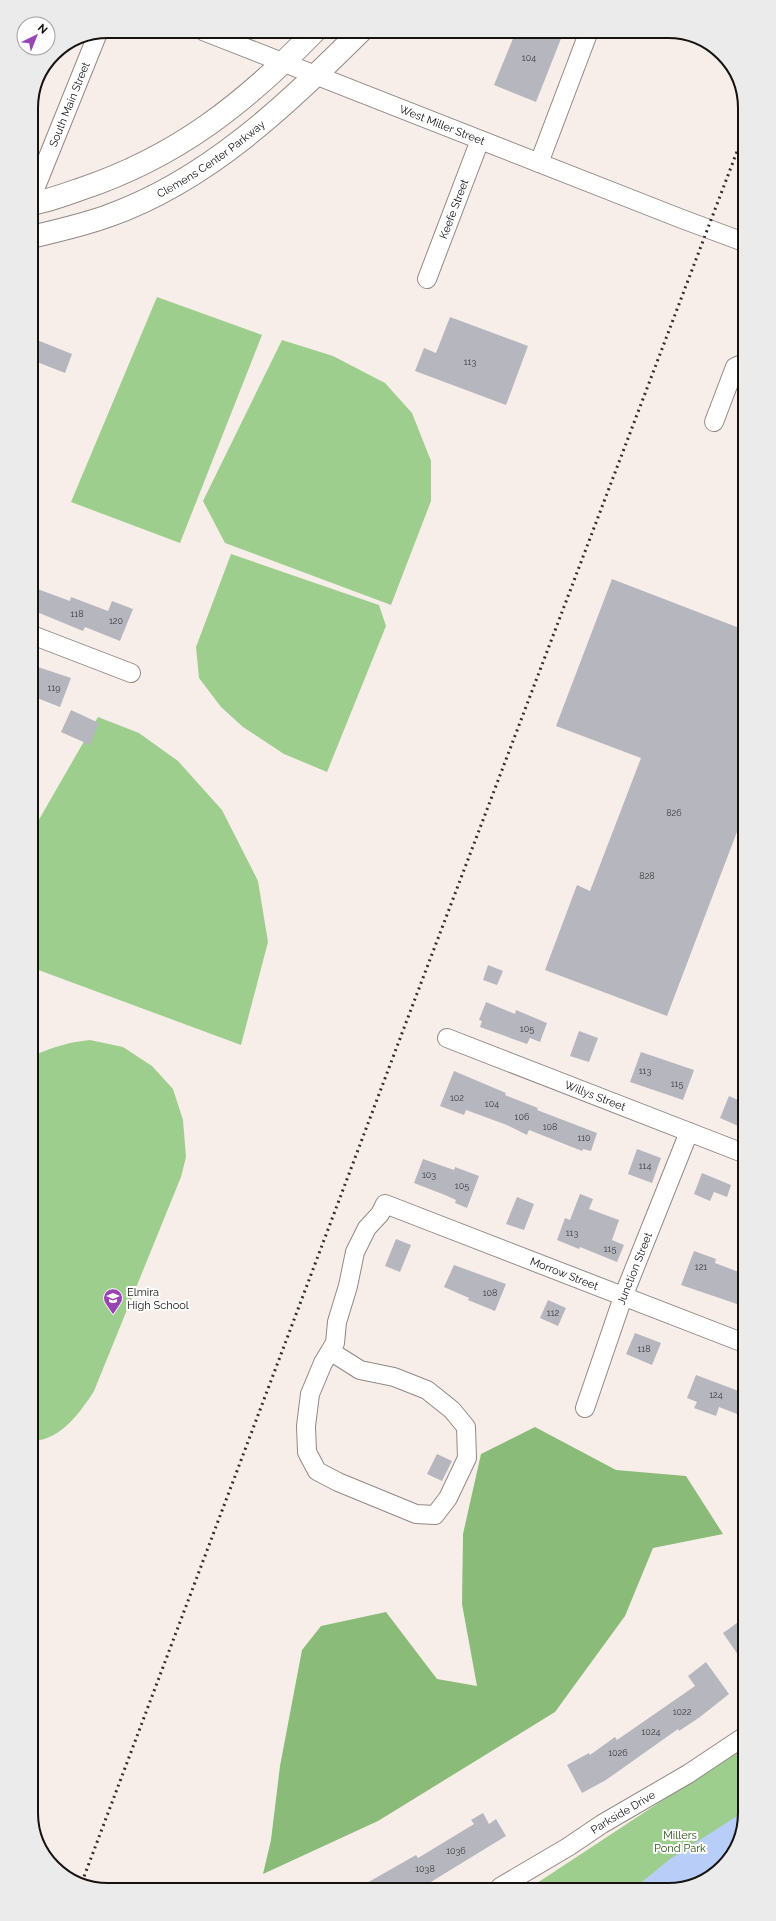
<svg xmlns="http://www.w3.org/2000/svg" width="776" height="1921" font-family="Raleway,sans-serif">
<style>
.green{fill:#9ece8d}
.forest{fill:#8abb78}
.water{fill:#b8cef9}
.building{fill:#b6b6bf}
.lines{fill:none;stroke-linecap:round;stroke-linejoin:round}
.minor-casing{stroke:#928985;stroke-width:20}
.major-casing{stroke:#928985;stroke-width:24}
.minor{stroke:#fff;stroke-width:18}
.major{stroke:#fff;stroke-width:22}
.rail{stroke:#322e2c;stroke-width:3;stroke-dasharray:2 4;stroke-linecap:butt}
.labels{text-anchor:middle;stroke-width:4;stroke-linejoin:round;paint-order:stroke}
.number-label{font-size:9px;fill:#3d3b3c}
.street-label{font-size:11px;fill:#151210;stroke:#fefefe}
.poi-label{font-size:11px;fill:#151210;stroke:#fefefe;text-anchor:start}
.park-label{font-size:11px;fill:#285612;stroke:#fefefe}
.rim{fill:none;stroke:#151210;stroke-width:2}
</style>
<rect width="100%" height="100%" fill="#f8eee9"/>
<!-- green -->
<path class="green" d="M157,297l105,38 -82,208 -109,-41z
M282,340l51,16 52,27 27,30 19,48v40l-40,104 -166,-62 -22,-42z
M231,554l148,51 7,21 -59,146 -43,-18 -41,-27 -22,-20 -22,-29 -3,-31z
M98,717l41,16 39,28 44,49 36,71 10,61 -27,103 -208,-77v-138z
M90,1040l33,7 29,19 21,23 10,31 3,37 -5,20 -87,214c-14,22 -33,48 -60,50l-1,-385c19,-9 37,-14 57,-16z
M745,1746v67l-16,47 -36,26 -162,1z"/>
<!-- forest -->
<path class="forest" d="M535,1427l81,43 70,6 37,58 -70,14 -28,68 -70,96 -177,109 -115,53 8,-34 9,-74 22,-116 19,-24 65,-14 51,67 40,7 -15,-82 1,-70 18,-80z"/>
<!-- water -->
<path class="water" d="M745,1811l-16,49 -36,26h-56l33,-27z"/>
<!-- building -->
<path class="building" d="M516,31h48l-28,71 -42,-17z
M450,317l78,29 -22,59 -91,-34 9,-23 12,5z
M32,338l40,16 -7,19 -33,-13z
M612,579l130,50 1,187 -76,200 -122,-46 32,-85 13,6 51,-133 -85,-32z
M32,587l38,14 1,-4 37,14 4,-10 21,8 -13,32 -35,-14 -2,4 -51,-21z
M32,665l39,13 -11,29 -28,-11z
M71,710l28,13 -9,22 -29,-13z
M488,965l15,6 -6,14 -14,-5z
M486,1002l29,12 1,-4 31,13 -7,19 -10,-4 -3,6 -47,-17 2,-6 -3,-1z
M579,1031l19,7 -9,24 -19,-6z
M641,1052l53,18 -11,30 -53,-18z
M454,1071l52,22 -1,2 33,13 -1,2 60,23 -6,18 -8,-2 -1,2 -53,-21 -2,5 -20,-10 -41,-15 -2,5 -24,-9z
M729,1096l14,6v26l-23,-10z
M637,1149l24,9 -9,25 -24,-9z
M423,1159l31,11 1,-3 24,9 -12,32 -12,-5 1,-3 -11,-5 -31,-12z
M702,1173l29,12 -4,12 -13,-5 -4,9 -16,-7z
M580,1194l13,5 -4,10 30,11 -7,20 12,5 -7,17 -37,-15 -1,2 -22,-9 8,-22 5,2z
M517,1197l17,7 -10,26 -18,-6z
M396,1239l15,6 -11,27 -15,-6z
M694,1251l22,8 -1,4 29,11v13l-7,17 -56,-19z
M454,1265l52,19 -11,27 -27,-11 1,-2 -25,-11z
M548,1300l18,8 -8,18 -18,-8z
M635,1333l26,10 -9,22 -26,-11z
M696,1375l48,18 -7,21 -18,-7 -3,9 -22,-8 3,-6 -10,-4z
M437,1454l15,7 -10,20 -15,-7z
M737,1623l8,11v31l-22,-32z
M706,1662l23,32 -29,23 -21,14 -1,-2 -72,51 -24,13 -15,-28 22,-12 1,2 25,-18 2,3 78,-54 -7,-10z
M483,1813l6,11 7,-5 10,17 -85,52h-63l58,-33 2,3 56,-34 -3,-4z"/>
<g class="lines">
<!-- minor casing -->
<g class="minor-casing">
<g id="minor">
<path id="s1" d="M203,31l479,188 59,22"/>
<path d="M539,163l50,-132"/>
<path id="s2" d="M31,199l67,-166"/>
<path id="s3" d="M427,279l53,-139"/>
<path d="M714,422l21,-55 7,-3"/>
<path d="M32,635l99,38"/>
<path id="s4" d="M447,1038l296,115"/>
<path id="s5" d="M330,1351l30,19 34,7 33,13 25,20 14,17 1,31 -19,40 -13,17 -19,-1 -78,-32 -21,-11 -10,-19 -1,-26 4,-32 13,-31 12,-20 2,-21 11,-36 7,-34 12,-24 13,-14 5,-10 359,139"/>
<path id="s6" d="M585,1408l38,-111 66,-165"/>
<path id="s7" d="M500,1887l68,-40 34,-23 86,-50 57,-38"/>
</g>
</g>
<!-- major casing -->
<g class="major-casing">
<g id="major">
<path d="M31,204c17,-3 33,-9 50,-15 96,-32 164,-86 234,-158"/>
<path id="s8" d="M31,237c26,-6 52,-12 77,-21 101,-36 178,-111 253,-185"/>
</g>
</g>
<!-- minor -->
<use href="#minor" class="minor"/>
<!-- major -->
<use href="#major" class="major"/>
<!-- rail -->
<path class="rail" d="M82,1882l325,-862 334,-879"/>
</g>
<!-- icons -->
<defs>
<g id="school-pin" transform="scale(1)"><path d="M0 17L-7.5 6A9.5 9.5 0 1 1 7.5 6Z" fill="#9844b2" stroke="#fefefe"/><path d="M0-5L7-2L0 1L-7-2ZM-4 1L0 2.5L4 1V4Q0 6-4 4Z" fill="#fff"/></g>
</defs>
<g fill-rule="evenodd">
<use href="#school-pin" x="113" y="1298"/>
</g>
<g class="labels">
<!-- number labels -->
<g class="number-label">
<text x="529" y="61">104</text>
<text x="470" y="365">113</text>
<text x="77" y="617">118</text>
<text x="116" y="624">120</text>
<text x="54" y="691">119</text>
<text x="674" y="816">826</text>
<text x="647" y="879">828</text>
<text x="527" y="1032">105</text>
<text x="645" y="1074">113</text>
<text x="677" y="1087">115</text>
<text x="457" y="1101">102</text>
<text x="492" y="1107">104</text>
<text x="522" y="1120">106</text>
<text x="550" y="1130">108</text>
<text x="584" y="1141">110</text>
<text x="645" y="1169">114</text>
<text x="429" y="1178">103</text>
<text x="462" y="1189">105</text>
<text x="572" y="1236">113</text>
<text x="610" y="1252">115</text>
<text x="701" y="1270">121</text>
<text x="490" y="1296">108</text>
<text x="553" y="1316">112</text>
<text x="644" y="1352">118</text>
<text x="716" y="1398">124</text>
<text x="682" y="1715">1022</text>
<text x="651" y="1735">1024</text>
<text x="618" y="1756">1026</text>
<text x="456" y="1854">1036</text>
<text x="425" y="1872">1038</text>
</g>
<!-- street labels -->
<g class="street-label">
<text dy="4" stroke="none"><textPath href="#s2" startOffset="102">South Main Street</textPath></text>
<text dy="4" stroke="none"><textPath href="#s1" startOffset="257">West Miller Street</textPath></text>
<text dy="4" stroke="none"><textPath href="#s8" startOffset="198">Clemens Center Parkway</textPath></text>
<text dy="4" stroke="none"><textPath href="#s3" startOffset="75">Keefe Street</textPath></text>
<text dy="4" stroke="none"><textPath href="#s4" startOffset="159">Willys Street</textPath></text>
<text dy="4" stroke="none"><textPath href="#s6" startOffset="148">Junction Street</textPath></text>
<text dy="4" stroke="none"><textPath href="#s5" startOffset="863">Morrow Street</textPath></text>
<text dy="4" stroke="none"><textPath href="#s7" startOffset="144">Parkside Drive</textPath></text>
</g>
<!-- poi labels -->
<g class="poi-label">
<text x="127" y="1296">Elmira<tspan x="127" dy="13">High School</tspan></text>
</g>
<!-- park labels -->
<g class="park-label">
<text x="680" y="1839">Millers<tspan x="680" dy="13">Pond Park</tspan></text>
</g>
</g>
<!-- crop -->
<path d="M0 0H776V1921H0ZM108 38H668A70 70 0 0 1 738 108V1813A70 70 0 0 1 668 1883H108A70 70 0 0 1 38 1813V108A70 70 0 0 1 108 38Z" fill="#ebebeb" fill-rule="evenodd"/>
<path class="rim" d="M108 38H668A70 70 0 0 1 738 108V1813A70 70 0 0 1 668 1883H108A70 70 0 0 1 38 1813V108A70 70 0 0 1 108 38Z"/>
<!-- north arrow -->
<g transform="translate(36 36) rotate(43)"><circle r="19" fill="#fefefe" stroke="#a1a09f"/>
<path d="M0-3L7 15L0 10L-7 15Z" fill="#9844b2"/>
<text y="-6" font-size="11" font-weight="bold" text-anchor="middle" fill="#151210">N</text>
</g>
</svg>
